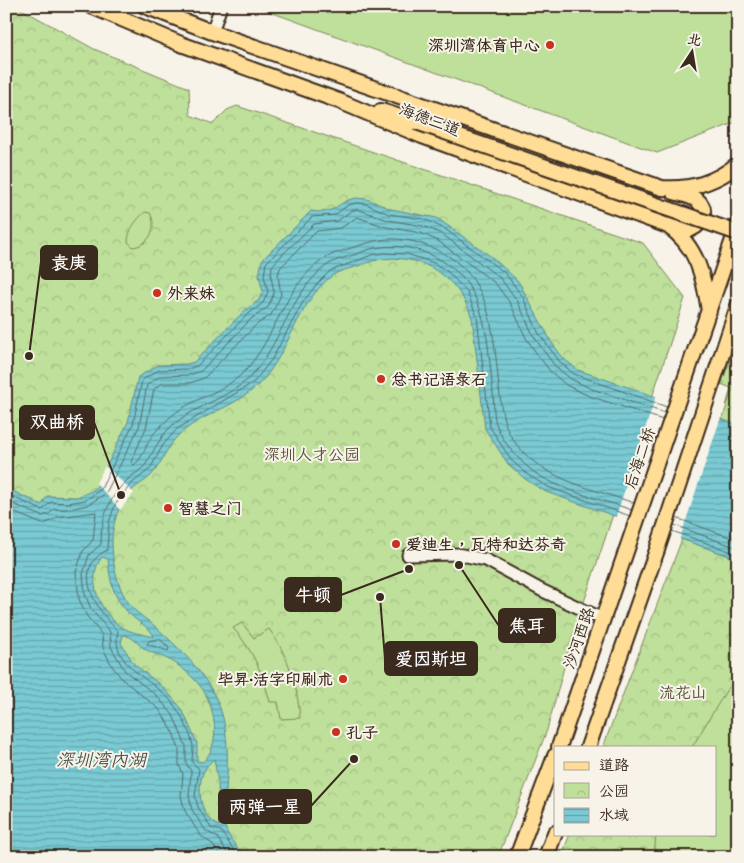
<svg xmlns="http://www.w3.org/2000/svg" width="744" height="863" font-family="Itim,'LXGW WenKai TC',sans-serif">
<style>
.forest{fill:url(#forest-firs);stroke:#7c855c}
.park{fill:url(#park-crowns);stroke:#7c855c}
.garden{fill:#bee09a;stroke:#7c855c}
.water{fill:url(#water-rules);stroke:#618a8b;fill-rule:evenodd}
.pier{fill:#f7f3e8}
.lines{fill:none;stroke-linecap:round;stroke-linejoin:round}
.shore{stroke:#546a67;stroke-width:1}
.minor-casing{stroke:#3b2a1e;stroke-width:15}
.major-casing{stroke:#3b2a1e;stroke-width:18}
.minor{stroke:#f7f3e8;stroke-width:11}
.major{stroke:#ffdd96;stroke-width:14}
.major-bridge-casing{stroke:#3b2a1e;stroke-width:18;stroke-linecap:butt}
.major-bridge{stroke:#ffdd96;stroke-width:14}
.poi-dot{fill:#c8321e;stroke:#f7f3e8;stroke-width:2}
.labels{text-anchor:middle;stroke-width:4;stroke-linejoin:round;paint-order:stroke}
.poi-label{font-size:16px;font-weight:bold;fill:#3b2a1e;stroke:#f7f3e8;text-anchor:start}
.street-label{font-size:16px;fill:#3b2a1e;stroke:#f7f3e8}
.park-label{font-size:16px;fill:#554e37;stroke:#f7f3e8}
.water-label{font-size:18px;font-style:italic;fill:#4b524c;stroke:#f7f3e8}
.leader{fill:none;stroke:#3b2a1e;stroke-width:2}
.callout-dot{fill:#3b2a1e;stroke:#f7f3e8;stroke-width:2}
.callout{fill:#3b2a1e;stroke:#3b2a1e;stroke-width:2}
.callout-label{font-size:18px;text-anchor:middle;font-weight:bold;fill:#fff}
</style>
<defs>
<pattern id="forest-firs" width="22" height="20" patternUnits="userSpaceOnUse" patternTransform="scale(1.25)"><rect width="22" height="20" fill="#bee09a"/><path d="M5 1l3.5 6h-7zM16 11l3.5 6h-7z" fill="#a4c084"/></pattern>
<pattern id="park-crowns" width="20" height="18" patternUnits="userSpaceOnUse" patternTransform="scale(1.25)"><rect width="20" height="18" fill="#bee09a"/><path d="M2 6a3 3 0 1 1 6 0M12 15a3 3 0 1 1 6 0" fill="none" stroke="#a4c084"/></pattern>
<pattern id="water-rules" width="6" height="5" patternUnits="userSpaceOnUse" patternTransform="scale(1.25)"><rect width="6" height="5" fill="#7acad4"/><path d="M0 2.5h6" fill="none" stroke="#65a4ab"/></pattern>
</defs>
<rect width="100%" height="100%" fill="#f7f3e8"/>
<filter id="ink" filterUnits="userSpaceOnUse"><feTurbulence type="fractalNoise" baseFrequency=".02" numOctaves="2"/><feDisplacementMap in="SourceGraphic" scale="10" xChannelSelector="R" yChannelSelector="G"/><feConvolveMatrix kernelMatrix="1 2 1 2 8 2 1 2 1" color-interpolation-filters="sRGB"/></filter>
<g filter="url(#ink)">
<!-- forest -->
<path class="forest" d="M738,341v69l-12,-4 5,-18 -10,-4z"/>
<!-- park -->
<path class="park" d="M6,6h10l78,43 95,39 1,27 23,9 14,-14 10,-4 406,137 42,55 -113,340 -25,92 -49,127h-492z
M738,373v52l-16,-5z
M682,539l56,20v298h-177l9,-23h145v-87h-112z"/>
<!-- garden -->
<path class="garden" d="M254,6h484v107l-4,10 -77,30z
M145,212l5,1c8,14 0,32 -17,34l-5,-5c0,-12 8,-22 17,-30z
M242,623l12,15 15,-9c20,28 28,55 31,89l-19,1 -3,-17h-8c-7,-28 -17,-52 -37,-74z
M738,677v180h-84l2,-23h59v-87h-23l34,-56z"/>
<!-- water -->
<path class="water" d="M356,198l11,1 24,10 46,9 56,40 25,23 34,62 12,16 14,11 160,55v134l-192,-67 -21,-13 -17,-15 -23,-35 -13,-111c-10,-28 -28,-49 -58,-57 -21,-5 -36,-3 -56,5 -8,3 -17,4 -25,9 -37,28 -43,79 -75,110 -21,21 -53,28 -76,47 -14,11 -18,27 -28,40 -4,6 -11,10 -17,14 -17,14 -24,33 -25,55 0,21 5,47 18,64 7,9 18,15 27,23 25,23 51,47 63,80 9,25 8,57 6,84 -1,12 -4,23 -1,35 4,12 13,21 20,30h-239v-369l36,17 5,-9 30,1 15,-6 5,-5 31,-64 10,-45 20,-12 29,-1 7,-2 50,-51 15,-11 4,-8 -4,-16 3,-16 49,-49c26,4 24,-9 45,-13zM102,557l6,2c2,25 6,42 26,59 7,6 17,10 20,19 -11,-3 -24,-4 -34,-11 -20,-14 -35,-47 -18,-69zM123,635c9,0 15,10 22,14 11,7 23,8 34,17 8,6 16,13 22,21 14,19 21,57 2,75l-6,-1v-18l-15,-34 -19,-22 -29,-23 -13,-21zM214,759l4,23 1,44c-19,-7 -23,-39 -15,-55 2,-5 7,-9 10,-12z"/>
<!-- pier -->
<path class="pier" d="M656,396l65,21 -42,124 -64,-22z
M105,466l29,27 -14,17 -24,-27z"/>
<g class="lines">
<!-- shore -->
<path class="shore" d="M6,494l36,16 9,-8 17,1 18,-3 15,-11 32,-65 9,-44 17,-10 28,-1 10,-3 50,-51 16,-12 5,-11 -4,-16 2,-13 46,-46 23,-2 13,-10 9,-2 9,1 23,10 35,5 21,10 60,44 18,24 15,35 10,14 12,16 14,12 93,33
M6,501l36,15 7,-2 5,-5h15l19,-4 18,-12 33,-66 8,-42 13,-9 29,-1 12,-4 50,-52 17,-12 6,-14 -3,-17 1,-10 11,-12 31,-30 23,-3 14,-10 6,-2 31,11 35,6 19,8 58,44 17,22 16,35 10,15 12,16 16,13 21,10 73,24
M634,503c-43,-15 -96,-24 -122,-65 -10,-16 -11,-33 -13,-51 -7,-66 -8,-124 -84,-145 -29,-7 -40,-1 -67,7 -8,3 -17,5 -24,10 -40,26 -48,79 -79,112 -20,22 -55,27 -77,48 -6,6 -14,13 -18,20 -5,9 -8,20 -16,26l-3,-3 15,-34 8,-39 8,-6h28l14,-5 52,-53 15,-10 10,-20 -3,-20 2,-7 37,-37 24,-3 16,-11 29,10 35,6 17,8 57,42 15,20 16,35 11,16 13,17 16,14 23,11 74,24
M6,509l36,15 7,-2 9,-5 38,-5 -3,28 -10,11 -7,21 3,27 7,16 16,20 1,13 9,18 10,13 37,30 13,21 7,19v16l4,9 -2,22 4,15 15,24 12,9 9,13
M676,518l62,22
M674,525l64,23
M672,531l66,23
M160,639l9,9 -1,3 -21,-7 2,-3z
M230,857l-13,-20 -11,-6 -14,-21 -3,-14 2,-25 -5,-8v-17l-13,-31 -17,-20 -31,-24 -14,-24 -1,-15 -19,-23 -6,-15 -2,-20 6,-19 12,-11c0,-25 7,-45 26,-64 6,-6 14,-9 19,-16 9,-15 15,-30 29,-41 23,-18 55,-26 75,-46 32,-33 39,-83 76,-111 11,-8 24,-9 36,-14 24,-10 54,-6 77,7 50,28 48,83 54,134 1,10 0,24 4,33 6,17 20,32 33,43 26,21 71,30 102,41
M238,857l-17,-26 -10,-3 -13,-21 -3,-11 4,-27 -7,-7c0,-5 1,-10 1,-16 -3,-16 -12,-32 -22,-45 -17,-21 -62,-36 -53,-70 -22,-21 -48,-62 -11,-81l2,-28 6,-17 16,-21 19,-15 13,-24 14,-16 77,-47 18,-23 31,-57 13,-17 14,-14 42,-16 12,-2 23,1 27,9 14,9 19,20 10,25 13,110 21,33 17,15 20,12 82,29"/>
<!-- minor casing -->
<g class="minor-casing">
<path id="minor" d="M212,32l9,-26
M408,555l49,-1 29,6 55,30 62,29"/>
</g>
<!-- major casing -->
<g class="major-casing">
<path id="major" d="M91,6l90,38 158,57 83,35 246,90c29,20 36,51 41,85
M145,6l67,26 450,156c29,2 53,-5 76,-24
M381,111l35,11
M670,225l21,4c12,-5 17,-20 6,-29 -6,-4 -16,-6 -23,-8
M559,747l179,-522
M588,747l69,-197 81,-244
M517,857l38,-101
M546,857l9,-24"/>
</g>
<!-- minor -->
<use href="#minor" class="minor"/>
<!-- major -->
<use href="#major" class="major"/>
<!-- major-bridge casing -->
<g class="major-bridge-casing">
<path id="major-bridge" d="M416,122l322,111"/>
</g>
<!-- major-bridge -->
<use href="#major-bridge" class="major-bridge"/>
</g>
</g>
<!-- markers -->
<g class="poi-dot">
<circle cx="550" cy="45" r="5"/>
<circle cx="157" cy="293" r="5"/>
<circle cx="381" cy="379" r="5"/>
<circle cx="168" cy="508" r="5"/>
<circle cx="396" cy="544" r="5"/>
<circle cx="343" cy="679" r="5"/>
<circle cx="336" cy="732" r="5"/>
</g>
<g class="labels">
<!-- poi labels -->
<g class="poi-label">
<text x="540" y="51" text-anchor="end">深圳湾体育中心</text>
<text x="167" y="299">外来妹</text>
<text x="391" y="385">总书记语录石</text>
<text x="178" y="514">智慧之门</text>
<text x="406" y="550">爱迪生，瓦特和达芬奇</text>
<text x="333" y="685" text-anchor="end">毕昇·活字印刷术</text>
<text x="346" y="738">孔子</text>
</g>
<!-- street labels -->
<g class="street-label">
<text transform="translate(430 119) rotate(21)" y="6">海德三道</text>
<text transform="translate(639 458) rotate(-71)" y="6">后海二桥</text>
<text transform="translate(578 638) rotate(-71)" y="6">沙河西路</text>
</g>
<!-- park labels -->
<g class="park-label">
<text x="312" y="460">深圳人才公园</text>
<text x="683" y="698">流花山</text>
</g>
<!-- water labels -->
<g class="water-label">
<text x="101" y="766">深圳湾内湖</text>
</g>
</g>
<!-- callouts -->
<path class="leader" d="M29 356L41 262M121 495L94 422M409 569L341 595M459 565L499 626M380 597L385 659M354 759L311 806"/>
<g class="callout-dot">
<circle cx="29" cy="356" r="5"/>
<circle cx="121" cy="495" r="5"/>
<circle cx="409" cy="569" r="5"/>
<circle cx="459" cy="565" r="5"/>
<circle cx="380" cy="597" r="5"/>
<circle cx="354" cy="759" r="5"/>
</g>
<g class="callout">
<rect x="41" y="246" width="56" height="33" rx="5"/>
<rect x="20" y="406" width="74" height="33" rx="5"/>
<rect x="285" y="578" width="56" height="33" rx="5"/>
<rect x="499" y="609" width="56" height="33" rx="5"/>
<rect x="385" y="642" width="92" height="33" rx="5"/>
<rect x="219" y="790" width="92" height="33" rx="5"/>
</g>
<g class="callout-label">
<text x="69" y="269">袁庚</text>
<text x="57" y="428">双曲桥</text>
<text x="313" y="601">牛顿</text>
<text x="527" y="632">焦耳</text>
<text x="431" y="665">爱因斯坦</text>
<text x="265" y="813">两弹一星</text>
</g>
<!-- margin -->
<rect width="744" height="863" fill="none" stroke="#f7f3e8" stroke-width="25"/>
<rect x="12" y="12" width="719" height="838" fill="none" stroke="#3b2a1e" stroke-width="2" filter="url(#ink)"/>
<!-- legend -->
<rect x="554" y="746" width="162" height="90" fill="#f7f3e8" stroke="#aca397"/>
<rect x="564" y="762" width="25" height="8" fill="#ffdd96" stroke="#aca397"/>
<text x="599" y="770" font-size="15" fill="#3b2a1e">道路</text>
<rect x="564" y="783" width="25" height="15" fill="url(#park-crowns)" stroke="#aca397"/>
<text x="599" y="796" font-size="15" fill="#3b2a1e">公园</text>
<rect x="564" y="808" width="25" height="15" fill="url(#water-rules)" stroke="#aca397"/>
<text x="599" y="820" font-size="15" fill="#3b2a1e">水域</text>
<!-- north arrow -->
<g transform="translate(692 52) rotate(12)" stroke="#f7f3e8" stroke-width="4" paint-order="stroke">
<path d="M0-4L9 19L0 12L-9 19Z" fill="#3b2a1e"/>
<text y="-8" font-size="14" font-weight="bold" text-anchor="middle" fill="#3b2a1e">北</text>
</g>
</svg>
